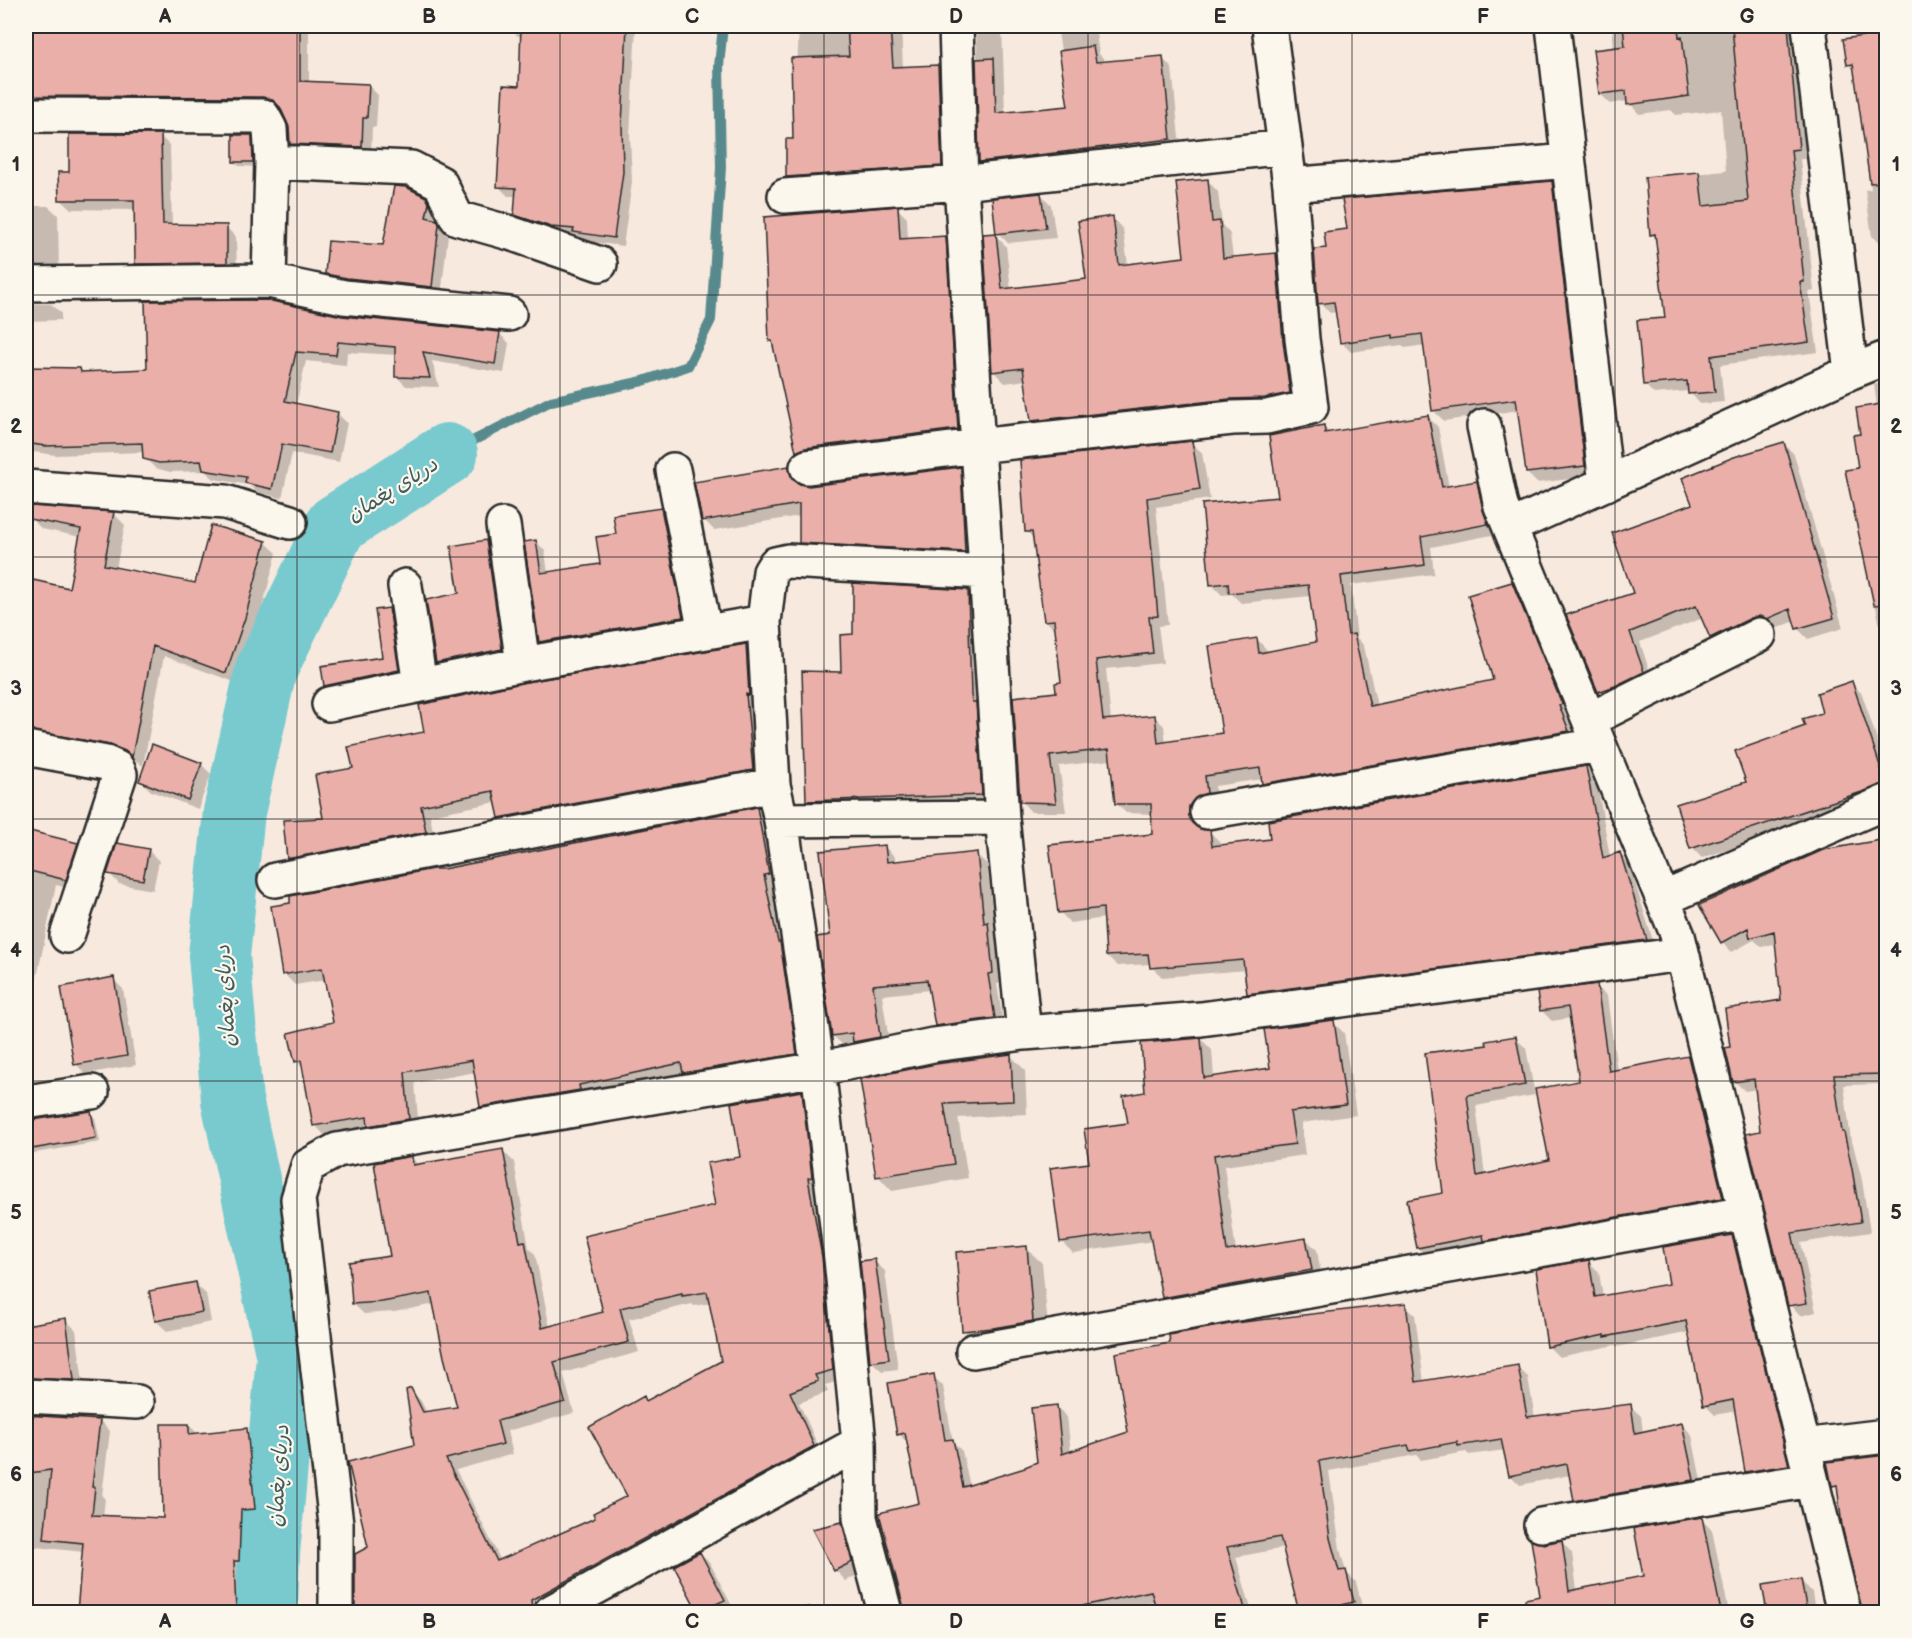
<svg xmlns="http://www.w3.org/2000/svg" width="1912" height="1638" font-family="'Balsamiq Sans','Playpen Sans Arabic',sans-serif">
<style>
.shadow{fill:#0003;fill-rule:evenodd}
.lines{fill:none;stroke-linecap:round;stroke-linejoin:round}
.stream{stroke:#598a8d;stroke-width:10}
.river{stroke:#78cacf;stroke-width:62}
.building{fill:#eaafa8;stroke:#2b2b2b;stroke-width:1.5;fill-rule:evenodd}
.street-casing{stroke:#2b2b2b;stroke-width:38}
.street{stroke:#fbf7ec;stroke-width:33}
.grid{fill:none;stroke:#2b2b2b;stroke-width:1.5;stroke-opacity:0.55}
.labels{text-anchor:middle;stroke-width:4.5;stroke-linejoin:round;paint-order:stroke}
.water-label{font-size:21px;font-style:italic;fill:#425b5c;stroke:#fbf7ec}
.neatline{fill:none;stroke:#2b2b2b;stroke-width:2}
.grid-label{font-size:20px;text-anchor:middle;font-weight:bold;fill:#2b2b2b}
</style>
<rect width="100%" height="100%" fill="#f8e9de"/>
<filter id="ink" filterUnits="userSpaceOnUse"><feTurbulence type="fractalNoise" baseFrequency=".0167" numOctaves="2"/><feDisplacementMap in="SourceGraphic" scale="12" xChannelSelector="R" yChannelSelector="G"/><feConvolveMatrix kernelMatrix="1 2 1 2 8 2 1 2 1" color-interpolation-filters="sRGB"/></filter>
<g filter="url(#ink)">
<!-- shadow -->
<path class="shadow" d="M26,26h283v57l59,2 10,10 -2,32h-4l-1,29 -70,-3 -10,-10 -1,-16 -8,-18 -8,-3 -248,-1z
M479,26h157l-6,109 2,47 -9,64 -39,-5 -3,-3 -19,-2 -37,-12 -9,-10 1,-18h-9l-10,-10 22,-99 2,-51h-4l-4,-3 -31,-4z
M799,26h102l2,42 35,-2 12,12 3,99 -154,11 -11,-12 6,-36z
M976,26h26l3,87 65,-6 -13,-81h38l4,28 4,4 1,5 58,-5 10,10 8,80 -190,23 -9,-10z
M1612,26h183l14,133h-9l14,132 -5,1 9,60 -98,13 4,37 -24,2 -11,-13 -35,3 -10,-10 23,-65 -9,-79 -6,-6 -5,-56 79,-7 -5,-61 -45,5 -5,-5 -32,4 -11,-13 -18,3 -10,-10 14,-45z
M1883,34l3,4v210l-14,-12 -7,-46 6,-1 -9,-70 -7,-48 -7,-7z
M160,136l10,10 2,80 54,1 10,10 1,36 -90,1 -10,-11 -1,-53 -65,-1 -11,-10 11,-26z
M251,136l5,5 1,26 -18,-1 -5,-4z
M1207,180l11,12 4,33 8,9 3,24 43,-4 11,11 14,138 -258,29 -11,-11 -6,-41 -21,3 -12,-12 2,-136 11,11 5,44 77,-10 24,-62 11,11 5,36 58,-7z
M1552,183l10,10 32,283 -57,7 -10,-10 -8,-63 -75,11 -10,-10 -9,-66 -20,3 -3,-3 -51,7 -10,-10 -4,-30 -7,1 -10,-10 8,-54 21,-19z
M1041,194l10,11 5,33 -48,5 -10,-10z
M425,198l10,10 2,5 -1,8 12,14 -7,61 -105,-13 -9,-10 57,-26z
M26,206h22l10,9 1,59 -33,4z
M897,208l10,10 1,22 37,-2 10,9 12,192 -160,22 -10,-10 -22,-106 -5,-5z
M26,304h25l10,9v7l-35,1z
M342,317l157,16 10,10 -5,30 -72,-12 7,26 -33,-1 -10,-10 1,-21 -50,-3 -1,13 -40,-4 -10,44 41,8 10,10 -8,39 -47,-9 -10,45 -25,-6 -8,-7 -35,-6 -9,-8 -35,1 -15,-4 -10,-10 -1,-6 -88,3 -23,-3 -7,-7v-76h54l4,4 65,-2z
M1886,380v263l-3,-3 -36,-168 13,-3 2,-34 15,-29 -3,-21z
M1428,417l10,10 11,61 27,-5 10,10 11,41 -66,13 3,27 -83,11 6,53 7,8 13,60 118,-25 17,-97 10,10 49,120 -3,1 10,26 -304,52 -10,-10 -1,-4 -48,7 1,17 -17,14 -1,10 2,4 10,1 10,10v4l52,-6 314,-72 10,10 14,79 9,-3 10,10 27,86 -397,53 -10,-10 -3,-23 -84,7 -10,-10 -1,-3 -33,2 -11,-10 -2,-38 -35,5 -10,-11 94,-77 -1,-21 -27,-1 -10,-10 -5,-43 -52,6 7,46h-35l-10,-11 36,-108 6,-10 -8,-53 -10,-10 -10,-81 -8,-7 165,-89 10,10 8,46 -54,8 12,118 -10,1 5,37 -57,6 5,52 43,-5 10,10 2,17 58,-8 33,-96 10,11v3l50,-10 -6,-47 -70,7 -9,-9 -10,1 -10,-10 67,-87 44,-72 8,8z
M1784,444l10,10 49,174 -35,11 -11,-11 -2,-7 -17,7 -7,-2 -49,22 -10,-10 -9,-20 -63,24 13,40 -44,19 -10,-10 36,-97 59,-89z
M788,467l11,11 2,8 8,1 151,-19 10,11 5,83 -165,-9 -10,-11v-26l-86,14 -10,-10z
M661,509l9,9 21,108 -142,25 -9,-9 -4,-101 9,10 3,23 54,-8 16,-30z
M114,514l11,11 -9,43 81,17 68,-43 12,11 -21,77 -19,53 -73,-27 -21,110 -5,-4 -16,-7 -96,-10v-124l8,-39 37,7 10,-52 -39,-8 -12,-11z
M486,542l9,9 16,107 -64,14 -10,-10 23,-68z
M968,591l12,12 13,204 -173,5 -12,-12 34,-127 13,-37z
M389,610l8,8 9,60 -73,16 -8,-9 58,-27z
M746,646l10,9 6,124 -252,48 -10,-9 -3,-16 -67,13 5,27 -137,26 -10,-10 37,-39 29,-50 72,-36z
M1852,683l10,11 24,72v31l-184,61 -10,-10 56,-66 59,-55 17,-13z
M201,764l10,10 -13,35 -47,-18 -11,-11z
M756,809l11,11 40,244 -315,53 -11,-11 -5,-34 -61,11 4,47 -47,-2 -46,9 -11,-12 -11,-56 -8,-8 39,-38 -9,-43 -31,5 -11,-11 159,-104z
M26,831l51,13 11,11 -12,35 -20,-5 -20,97h-10z
M1886,840v244l-42,1 7,56 2,3 9,36 8,52 -69,11 15,69 -16,4 -10,-11 -28,-173 -5,-43 -12,2 -11,-10 -2,-32 51,-47 -6,-59 -15,4 -8,-7 -22,12 -10,-10 -21,-36z
M884,846l11,11v5l81,-8 11,10 7,66 4,4 5,49 -6,1 7,44 -57,8 -11,-11 -6,-35 -48,5 8,52 -25,5 -8,-8 -13,2 -11,-10 -1,-100z
M148,850l11,11 -6,29 -34,-6 -10,-11z
M113,979l10,10 13,76 -51,9 -9,-10z
M1596,986l11,10 10,75 71,-14 10,11 34,140 -303,50 -11,-10 27,-54 -18,-139 61,-8 27,-9 11,10 9,47 -59,11 9,69 65,-13 31,-80 -10,-64 -19,3 -11,-11z
M1333,1022l11,11 12,82 -55,8 4,32 -81,11 12,85 70,-12 11,11 5,31 -148,28 -11,-11 -10,-57 -80,12 -11,-11 28,-78 40,-40 16,-31 55,-54 11,11 2,28 57,-9z
M1010,1055l15,15 2,44 -69,4 10,60 -76,13 -14,-15 -17,-95z
M801,1092l11,11 31,277 -18,5 3,7 -29,11 24,54 -282,155h-185v-57l13,-7 46,-102 -4,-56 10,11 6,12 32,-5 -24,-104 -41,8 -30,2 -11,-10 38,-47 21,-99 7,8 84,-15 11,11 15,86 6,6 15,74 54,-15 113,-107 24,-48zM711,1303l11,59 -75,40 -3,-4 -15,98 -32,22 -96,43 -45,-91 57,-16 -6,-23 67,-18 -11,-40 76,-21 -10,-33 63,-15 2,2z
M90,1113l5,5 5,24 -71,12 -3,-3v-28z
M1731,1236l11,11 56,228 -42,7 -10,-11 -10,-60 -21,4 -10,-10 -15,-73 -73,15 -2,-2 -56,12 -11,-11 41,-84 10,10 4,26 67,-13z
M1026,1248l16,15 7,74 -69,9 -16,-16z
M874,1261l11,10 13,98 -16,2 -11,-10z
M195,1284l11,10 5,28 -44,9 -11,-10z
M1405,1304l10,11 9,67 93,-15 11,10 7,41 95,-12 11,10 2,17 39,-9 10,11 11,55 -117,20 -11,-10 -5,-25 -50,10 -10,-10 -5,-25 -36,5 -3,-3 -45,8 -5,-5 -87,16 11,78 6,23 10,10 7,28 68,-3 6,5h-137l-16,-64 -48,9 16,55h-94l-3,-10 -46,10h-204l-25,-98 41,-9 -12,-60 -10,-11 34,-58 10,10 10,56 9,9 8,35 57,-17 12,-6 18,-56 10,10 4,36 59,-20z
M66,1320l10,10 8,60 -48,-2 -10,-12v-50z
M26,1415l74,6 10,10 -8,65 3,3 -2,18 62,3 24,-95 9,9 48,-4 10,10 8,79 -14,1 -1,50h-5l1,42h-166l5,-60 -58,-6z
M1701,1519l11,11 17,82h-220l19,-3 14,-9 1,-55 19,-3 10,11 5,37 68,-13z
M841,1524l11,10 10,39 -16,8 -11,-11 -20,-40z
M700,1553l10,10 25,49h-35l-24,-46z
M1801,1581l11,11 3,20h-47l-4,-26z
M809,1605l7,7h-22z"/>
<g class="lines">
<!-- stream -->
<path class="stream" d="M447,454l104,-53 92,-20 45,-15 23,-46 10,-152 -2,-102 4,-40"/>
<!-- river -->
<path class="river" d="M267,1612l2,-59 18,-196 -55,-257 -13,-144 15,-144 32,-142 70,-145 111,-71"/>
</g>
<!-- building -->
<path class="building" d="M26,26h274v55l69,3 -2,34h-4l-1,29 -72,-3 -1,-17 -9,-20 -8,-7 -9,-3 -237,-1z
M521,26h106l-5,99 1,47 -9,66 -41,-6 1,-3 -23,-2 -37,-12 2,-27 -19,-1 6,-102 16,1z
M847,26h43l3,41 45,-2 4,101 -156,11v-38h7l-2,-81 58,-2z
M1623,26h55l1,11 3,-1 7,60 -62,9 -1,-14 -27,3 -6,-44 32,-4z
M1746,26h42l11,123 -8,1 13,132h-4l9,60 -98,14 4,36 -27,2 -1,-13 -44,4 -6,-65 28,-2 -10,-84 -5,1 -5,-58 54,-5 4,34 45,-5 -16,-174z
M1884,33l3,17v132l-17,1 -17,-119 -6,1 -4,-26z
M1093,46l3,16 67,-6 8,83 -192,23 -3,-103 18,-1 2,55 72,-7 -9,-55z
M69,134h92l2,90 64,1v38l-92,1 -1,-64h-75l-1,-28h11z
M233,135h19l1,27h-20z
M1208,179l4,43 8,-1 3,37 53,-5 7,88 7,52 -25,5 -35,1 -199,22 -8,-53 -31,4 -9,-138 13,-1 6,56 84,-10 -8,-58 35,-5 6,49 65,-8 -8,-75z
M1552,181l33,285 -59,7 -10,-74 -84,12 -10,-77 -29,4v-3l-53,8 -6,-41 -16,2 -4,-55 12,-1 -2,-16 23,-3 -5,-30z
M394,186l12,1 20,10 3,6 -3,14 11,3 2,4 -7,63 -85,-9 -22,-4 3,-33 55,4z
M1041,193l5,35 -50,6 -4,-36z
M898,206l2,33 46,-3 12,193 -153,19 -9,4 -24,-111h-3l-5,-124z
M267,300l75,16 158,16 -5,32 -72,-12 7,26 -35,-1v-30l-57,-5 -2,13 -40,-3 -11,49 53,11 -8,41 -48,-9 -10,45 -27,-6 1,-6 -43,-7 -2,-9 -42,2 -16,-4 -1,-16 -97,3 -19,-3v-76l54,1 1,4 66,-3 -2,-68z
M1887,403v201l-13,1 -29,-135 13,-2 -5,-33 7,-1 -4,-26z
M1428,415l14,72 35,-6 6,29 5,14 -67,13 4,28 -84,11 7,59 6,-1 16,72 123,-26 -25,-85 44,-13 50,122 -3,1 10,26 -307,53 -2,-16 -55,8 2,17 -12,5 -6,8v10l3,7 8,6 10,1 2,16 58,-7 -2,-18 318,-55 17,92 17,-6 27,88 -400,54 -4,-34 -93,8 -2,-14 -42,2 -3,-48 -45,5 -9,-68 103,-11 -1,-30h-36l-6,-55 -59,7 6,47 -36,-1 -7,-105 43,-5 -1,-9 6,-1 -7,-62 -10,1 -12,-89h-7l-5,-72 172,-19 8,48 -53,9 11,118 -9,1 4,36 -57,7 7,60 52,-5 3,28 64,-10 -13,-87 48,-8 2,15 57,-11 -8,-57 -79,8 -1,-10 -18,2 -8,-81 76,-7 -9,-61 55,-11 1,8z
M1784,442l50,176 -38,11 -6,-20 -23,10 -7,-3 -9,2 -41,20 -14,-32 -66,26 14,40 -29,14 -17,6 -32,-77 67,-22 -21,-60 80,-29 -10,-26 52,-21z
M789,466l3,13 8,5 9,2 152,-19 4,85 -166,-9v-39l-97,17 -8,-39z
M31,506l83,6 -10,53 91,18 16,-58 55,16 -21,77 -19,55 -73,-27 -21,111 -7,-6 -15,-6 -84,-15v-114l7,-36 36,8 12,-59 -52,-10z
M661,508l22,109 -144,25 -15,-100 12,-2 5,33 59,-9 -4,-27 20,-3 -3,-19z
M486,540l16,109 -66,14 -10,-63 33,-7 -8,-47z
M853,583l115,7 3,105 1,7h4l6,93 -176,6 -4,-130 39,1 -1,-37 13,-1z
M389,608l10,62 -75,16 -3,-20 61,-9 -7,-47z
M746,644l3,51 -3,-1 7,76 -254,48 -6,-27 -72,15 5,26 -139,27 -4,-39 40,-2 -8,-43 38,-7 -5,-21 76,-15 -5,-27 107,-23z
M1852,681l34,103 -196,65 -14,-45 70,-22 -11,-31 70,-25 -3,-7 20,-6 -5,-20z
M152,744l50,19 -14,37 -49,-19z
M757,807l12,67 -5,1 14,67h2l17,112 -114,19 -2,-10 -102,22 1,5 -100,17 -8,-47 -67,12 4,47 -41,7 -1,-9 -54,9 -12,-66 -6,2 -7,-29 45,-11 -11,-54 -40,7 -11,-69 19,-3v-7l143,-27h10z
M26,830l52,13 -12,37 -40,-10z
M1887,839v235l-53,1 8,57h2l8,37 9,53 -69,11 15,70 -19,3 -42,-172 14,-3 -6,-52 -21,3 -8,-34 5,-1 -5,-38 56,-9 -7,-69 -24,7 -2,-10 -27,15 -22,-38 124,-55z
M117,843l32,6 -6,31 -36,-6z
M885,845l2,17 90,-10 7,71 4,-1 5,51 -5,1 7,44 -60,8 -8,-46 -54,5 7,52 -27,5 -1,-9 -20,3 -15,-99 13,-2 -10,-84z
M114,977l13,79 -53,9 -13,-78z
M1597,984l12,87 79,-15 35,142 -239,43 -1,-6 -66,13 -10,-48 36,-7 -18,-140 62,-8 -1,-4 30,-5 9,49 -58,10 10,81 72,-16 -14,-71 44,-8 -11,-74 -28,4 -3,-19z
M1334,1020l12,85 -56,7 5,32 -81,11 13,96 79,-13 6,32 -150,28 -13,-68 -89,12 -10,-74 39,-5 -5,-34 44,-6 -5,-27 22,-4 -4,-49 60,-5 3,40 66,-10 -6,-39z
M1011,1054l2,47 -69,3 10,60 -78,13 -16,-98 76,-15z
M802,1091l10,86 -4,1 14,79 11,113 -18,5 3,6 -28,11 24,54 -283,154 1,12h-177v-58l13,-7 -20,-85 66,-17 -8,-55 5,-2 12,24 34,-5 -13,-50 -13,-64 -49,9 -30,2 -3,-42 41,-6 -16,-93 38,-7 1,9 90,-16 17,93 5,-1 17,87 61,-16 -19,-76 131,-31 -8,-42 33,-6 -9,-54zM707,1292l14,69 -75,40 -2,-5 -55,31 38,69 -34,17 2,5 -98,43 -51,-102 57,-15 -6,-23 68,-19 -11,-40 75,-20 -9,-34 62,-14v2z
M91,1111l5,27 -70,12v-29z
M1732,1235l57,230 -44,7 -12,-72 -30,6 -17,-85 -81,16v-2l-58,12 -11,-78 53,-9 6,37 74,-13 -6,-37z
M1027,1246l6,75 -40,7 -31,3 -6,-79z
M875,1259l14,100 -19,3 -10,-101z
M196,1282l6,30 -47,9 -6,-30z
M1406,1303l10,79 102,-17 9,52 104,-13 4,29 47,-10 12,57 -120,21 -7,-37 -58,12 -8,-37 -43,7 -1,-4 -47,9 -2,-6 -89,16 11,77 9,33 7,-1 8,32 -44,10h-11l-19,-75 -53,10 19,65h-89l-6,-21 -96,21h-150l-26,-99 40,-10 -14,-70 -8,2 -9,-52 46,-9 11,66 8,-1 10,48 62,-19v-1l12,-5 -6,-54 26,-3 5,49 66,-22 -13,-79 55,-10 -1,-8 66,-12z
M66,1318l8,62 -48,-2v-53z
M26,1415l74,5 -8,67h3l-3,28 71,3 -2,-94h28v10l58,-6 8,81 -14,1 -2,51h-5l2,51h-159l6,-69 -39,-4 7,-69 -21,3z
M1887,1455v157h-25l-20,-86 -5,-41 -5,1 -5,-24z
M1702,1517l19,95h-195l-1,-13 15,-3 -9,-56 13,4 18,-4 7,51 74,-15 -9,-48z
M842,1522l10,40 -18,9 -22,-42z
M700,1552l25,48 -27,12 -24,-46z
M1801,1579l6,33h-40l-5,-27z"/>
<g class="lines">
<!-- street casing -->
<g class="street-casing">
<path id="street" d="M956,26l5,157 41,635 22,215
M1553,26l53,458
M1809,26l42,346
M26,115l237,1 7,13 2,33 -3,119
M272,162l139,6 29,15 17,35 53,15 90,31
M1290,185l278,-24
M785,196l176,-13 323,-36
M26,284l243,-3 75,16 165,17
M1484,426l17,80 177,430 166,676
M807,467l170,-21 255,-28 35,-1 44,-10 -9,-68 -12,-154 -21,-159
M673,470l32,162
M26,487l199,15 65,20
M503,525l20,139
M1510,527l341,-155 35,-14
M405,586l15,99
M329,704l194,-40 241,-42
M1589,720l170,-85
M26,748l80,15 11,5 3,6 -53,162
M1207,812l392,-67
M781,820l221,-2
M275,880l498,-95
M1663,899l223,-97
M26,1102l66,-10
M973,1351l773,-138
M26,1396l111,6
M1803,1446l83,-10
M1541,1525l270,-45
M336,1612v-88l-38,-325 10,-33 29,-16 481,-81 115,-24 91,-12 177,-14 481,-65
M551,1612l308,-169
M885,1612l-25,-94 -1,-75 -18,-184 -23,-190 -37,-249 -8,-35 -9,-163 6,-50 5,-8 13,-3 198,11"/>
</g>
<!-- street -->
<use href="#street" class="street"/>
</g>
</g>
<!-- grid -->
<path class="grid" d="M297,26v1586M560,26v1586M824,26v1586M1088,26v1586M1352,26v1586M1615,26v1586M26,295h1860M26,557h1860M26,819h1860M26,1081h1860M26,1343h1860"/>
<g class="labels">
<!-- water labels -->
<g class="water-label">
<text transform="translate(392 489) rotate(-32)" y="7">دریای پغمان</text>
<text transform="translate(225 996) rotate(-93)" y="7">دریای پغمان</text>
<text transform="translate(278 1476) rotate(-86)" y="7">دریای پغمان</text>
</g>
</g>
<!-- margin -->
<rect width="1912" height="1638" fill="none" stroke="#fbf7ec" stroke-width="66"/>
<rect x="33" y="33" width="1846" height="1572" class="neatline"/>
<g class="grid-label">
<text x="165" y="23">A</text>
<text x="429" y="23">B</text>
<text x="692" y="23">C</text>
<text x="956" y="23">D</text>
<text x="1220" y="23">E</text>
<text x="1483" y="23">F</text>
<text x="1747" y="23">G</text>
<text x="16" y="171">1</text>
<text x="1896" y="171">1</text>
<text x="16" y="433">2</text>
<text x="1896" y="433">2</text>
<text x="16" y="695">3</text>
<text x="1896" y="695">3</text>
<text x="16" y="957">4</text>
<text x="1896" y="957">4</text>
<text x="16" y="1219">5</text>
<text x="1896" y="1219">5</text>
<text x="16" y="1481">6</text>
<text x="1896" y="1481">6</text>
<text x="165" y="1628">A</text>
<text x="429" y="1628">B</text>
<text x="692" y="1628">C</text>
<text x="956" y="1628">D</text>
<text x="1220" y="1628">E</text>
<text x="1483" y="1628">F</text>
<text x="1747" y="1628">G</text>
</g>
</svg>
